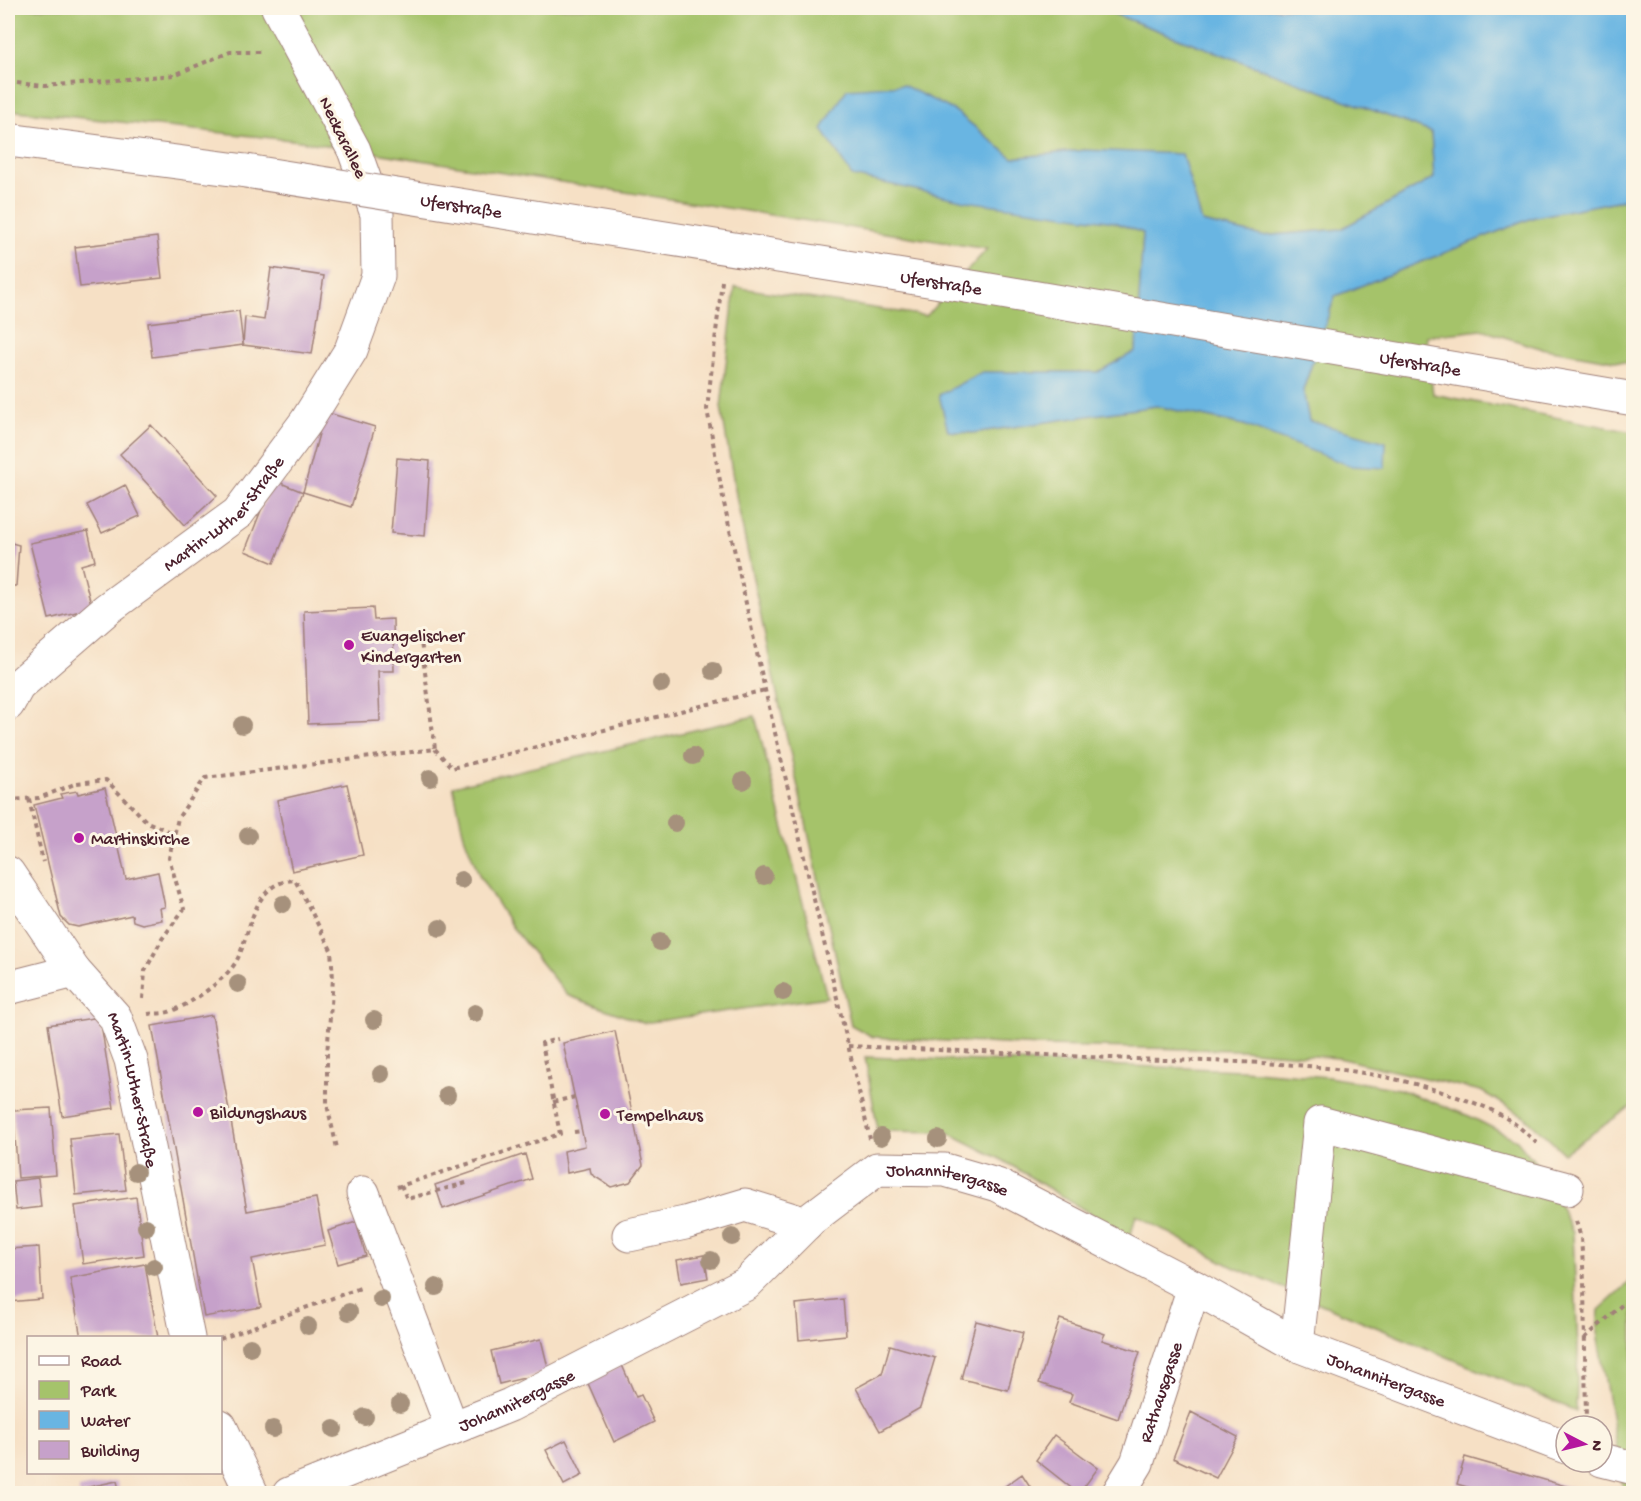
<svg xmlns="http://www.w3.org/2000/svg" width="1641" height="1501" font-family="'Gochi Hand',sans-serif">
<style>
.green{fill:#a5c36b;stroke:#78714b;stroke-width:1.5}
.water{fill:#69b5e2;stroke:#5a6a86;stroke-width:1.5}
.building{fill:#c6a1ca}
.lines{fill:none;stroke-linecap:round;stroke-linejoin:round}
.minor-casing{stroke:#a08078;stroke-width:35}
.major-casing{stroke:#a08078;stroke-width:35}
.path{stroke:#a08078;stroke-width:4;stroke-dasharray:4.5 4.5;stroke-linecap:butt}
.minor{stroke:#fff;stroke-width:33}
.major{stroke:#fff;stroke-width:33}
.major-bridge-casing{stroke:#a08078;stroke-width:35;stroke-linecap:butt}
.major-bridge{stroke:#fff;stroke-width:33}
.tree{fill:#a6917b}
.poi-dot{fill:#b5179e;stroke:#fcf5e5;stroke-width:2}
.labels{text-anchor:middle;stroke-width:6;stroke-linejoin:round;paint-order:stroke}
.street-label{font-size:18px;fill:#4a1f2b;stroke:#fcf5e5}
.poi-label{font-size:18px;fill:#4a1f2b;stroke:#fcf5e5;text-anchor:start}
</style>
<rect width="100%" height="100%" fill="#fcf5e5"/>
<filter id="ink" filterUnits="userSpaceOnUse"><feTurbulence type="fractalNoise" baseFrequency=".0167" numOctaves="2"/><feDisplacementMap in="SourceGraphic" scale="12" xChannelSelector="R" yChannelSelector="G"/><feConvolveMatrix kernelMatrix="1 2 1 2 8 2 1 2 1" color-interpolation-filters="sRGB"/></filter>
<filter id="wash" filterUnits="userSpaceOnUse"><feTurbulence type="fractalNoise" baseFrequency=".008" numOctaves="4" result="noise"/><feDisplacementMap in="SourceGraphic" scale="24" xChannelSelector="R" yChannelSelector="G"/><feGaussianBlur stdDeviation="1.35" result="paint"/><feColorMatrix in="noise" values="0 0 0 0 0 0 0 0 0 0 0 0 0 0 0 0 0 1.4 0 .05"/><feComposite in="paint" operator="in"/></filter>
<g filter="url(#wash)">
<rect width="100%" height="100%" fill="#f6e0c5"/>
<!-- green -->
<path class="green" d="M8,8h1090l333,124 3,46 -93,51 -79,7 -60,-14 -117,-72 -72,8 -58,-47 -108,-22 267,133 29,11 -7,118 -38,21h-116l-34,59 24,2 184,-27 88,19 140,43 2,-26 -77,-20 -6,-32 32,-94 200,-79 87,-17 11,-9v173l-93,-16 -58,-18 -56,6 7,58 200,38v673l-69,48 -40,-37 -43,-25 -143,-33 -96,-8 -201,-4 -168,-9 -22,-12 -77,-345 -37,-179 -16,-94 14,-120 191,29 61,-67 -687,-108 -292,-31z
M755,716l72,281 -184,26 -76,-28 -55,-68 -32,-50 -16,-41 -11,-50z
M865,1057l377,13 86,7 71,12 70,27 48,24 29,36 27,57 5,117 -2,61 -343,-144 -97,-52 -6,23 -126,-77 -57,-29 -69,-1z
M1633,1279v214h-9l-27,-161 2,-22z"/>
<!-- water -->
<path class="water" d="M1098,8h535v183l-11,9 -87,17 -200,79 -32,94 6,31 77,21 -1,26 -34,-2 -107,-41 -88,-19 -184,27 -24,-2 -9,-36 43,-23h116l38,-21 7,-118 -29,-11 -148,-21 -114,-25 -30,-47 25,-40 56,-4 52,26 58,47 72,-8 97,4 20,68 60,14 79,-7 93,-51 -3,-46z"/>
<g id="blocks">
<!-- building -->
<path class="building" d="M157,237l5,41 -82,9 -5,-40z
M271,268l53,8 -12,78 -69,-9 2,-28 19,3z
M239,311l4,34 -91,12 -4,-34z
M325,412l50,15 -24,80 -48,-15z
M151,425l66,71 -32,29 -65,-71z
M397,458l33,3 -5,75 -34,-3z
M273,480l30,12 -29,71 -29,-12z
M125,485l15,31 -38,17 -15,-28z
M88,531l7,30 -14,4 11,43 -43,11 -19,-76z
M8,542l11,3 -3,41h-8z
M373,608l1,12 19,-1 1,52h-16l2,50 -72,3 -4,-113z
M347,784l16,71 -71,16 -15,-71z
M105,788l21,91 32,-7 7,35 -5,1 2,12 -20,4 -9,-3 -1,-6 -54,12 -9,-2 -8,-8 -27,-112 28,-7 -2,-4 17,-3 1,3z
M212,1015l35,196 69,-13 9,47 -73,14 9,48 -57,10 -52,-291z
M100,1017l14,91 -52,8 -14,-91z
M615,1031l28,134 -13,17 -19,5 -20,-13 -1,-6 -23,5 -3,-22 21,-5 -22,-103z
M51,1108l5,67 -38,3 -5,-68z
M119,1134l7,56 -50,5 -6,-56z
M525,1154l7,25 -89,30 -8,-24z
M38,1178l3,29 -25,3 -3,-29z
M136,1197l8,58 -61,9 -8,-58z
M356,1222l10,34 -28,8 -10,-33z
M39,1247l3,52 -34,3v-53z
M704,1255l4,23 -27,5 -4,-23z
M145,1264l13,74h-77l-11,-60z
M843,1299l3,36 -47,5 -3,-36z
M1060,1319l45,15 -3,6 38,12 -22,67 -49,-17 3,-8 -33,-11z
M976,1321l47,12 -15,57 -47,-11z
M541,1339l8,33 -50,12 -8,-33z
M890,1345l45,13 -15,50 -40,23 -24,-43 26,-14z
M622,1365l14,32 5,-2 13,27 -40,20 -27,-61z
M1191,1412l47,25 -22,41 -43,-20z
M1054,1435l44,33 -19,26 -43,-34z
M566,1440l17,35 -19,10 -18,-35z
M1465,1457l111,32 -1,5h-85l-33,-10z
M1022,1474l13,20h-41z
M117,1481l3,13h-41v-5z"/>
</g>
</g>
<g filter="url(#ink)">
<use href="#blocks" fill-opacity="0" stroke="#a08078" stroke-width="1.5"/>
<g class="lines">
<!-- minor casing -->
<g class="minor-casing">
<g id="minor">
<path id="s1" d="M8,704l10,-18 89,-77 131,-96 68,-91 45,-72 27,-74 -1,-62 -23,-64 -76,-142"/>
<path id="s2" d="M8,873l66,98 41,46 16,43 57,278"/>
<path d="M8,988l66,-17"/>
<path d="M363,1193l89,235"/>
<path d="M629,1235l56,-12 60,-18 61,19"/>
<path d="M1297,1345l23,-222 247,66"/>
<path d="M220,1426l32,68"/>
<path d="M1602,1460l32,8"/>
<path id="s3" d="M289,1494l221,-89 236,-121 65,-65 66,-50 68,1 52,15 197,102 103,58 269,102"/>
<path id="s4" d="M1118,1494l19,-31 57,-176"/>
</g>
</g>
<!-- major casing -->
<g class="major-casing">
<path id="major" d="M8,140l238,31"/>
</g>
<!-- path -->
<path class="path" d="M8,82l37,4 129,-11 56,-23h33
M722,281l-15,128 17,94 41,187 105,449
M435,749l17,19 313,-78
M29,799l14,63
M8,800l31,-2 38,-15 29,-3 41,42 28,12
M143,999l2,-28 17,-32 22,-30 -15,-51 9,-40 27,-40 230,-29 -15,-115
M148,1014c8,-1 17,0 23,-3 19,-6 57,-33 66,-51 15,-30 15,-78 58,-80l36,70 2,29 -6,75v51l10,43
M848,1046c95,4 191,9 286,13 106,4 210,0 311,34 40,13 65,21 94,53
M553,1102l22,-5
M574,1132l8,-1
M401,1185l6,14 63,-17
M397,1187l163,-53 -18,-91 16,-4
M1576,1221l5,17 3,42 2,142
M1585,1338l49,-44
M220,1339l143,-52"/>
<!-- minor -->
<use href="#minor" class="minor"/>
<!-- major -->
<use href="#major" class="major"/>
<!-- major-bridge casing -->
<g class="major-bridge-casing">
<g id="major-bridge">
<path id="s5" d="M246,171l732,117 656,111"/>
</g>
</g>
<!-- major-bridge -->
<use href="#major-bridge" class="major-bridge"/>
</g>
<!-- trees -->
<g class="tree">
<circle cx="713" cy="671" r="9"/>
<circle cx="661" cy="684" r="9"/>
<circle cx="242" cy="725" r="9"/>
<circle cx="693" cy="756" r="9"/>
<circle cx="430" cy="778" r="9"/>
<circle cx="743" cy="781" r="9"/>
<circle cx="675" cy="823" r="9"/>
<circle cx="248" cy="836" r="9"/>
<circle cx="764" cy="876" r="9"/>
<circle cx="461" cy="880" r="9"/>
<circle cx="283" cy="904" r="9"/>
<circle cx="440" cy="928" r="9"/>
<circle cx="660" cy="942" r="9"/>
<circle cx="238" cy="984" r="9"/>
<circle cx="783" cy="992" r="9"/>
<circle cx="475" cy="1013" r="9"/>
<circle cx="374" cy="1020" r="9"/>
<circle cx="381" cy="1074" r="9"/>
<circle cx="447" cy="1095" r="9"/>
<circle cx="881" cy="1137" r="9"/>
<circle cx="938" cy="1139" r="9"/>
<circle cx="136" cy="1172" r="9"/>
<circle cx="146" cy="1227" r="9"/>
<circle cx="732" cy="1237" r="9"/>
<circle cx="711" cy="1260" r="9"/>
<circle cx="154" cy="1267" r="9"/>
<circle cx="436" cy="1287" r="9"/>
<circle cx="381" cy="1299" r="9"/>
<circle cx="349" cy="1312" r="9"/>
<circle cx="308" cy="1326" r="9"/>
<circle cx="250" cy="1347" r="9"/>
<circle cx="400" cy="1404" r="9"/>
<circle cx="365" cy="1417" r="9"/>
<circle cx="273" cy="1429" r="9"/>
<circle cx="334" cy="1429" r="9"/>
</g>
</g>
<!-- markers -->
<g class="poi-dot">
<circle cx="349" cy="645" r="6"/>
<circle cx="79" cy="838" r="6"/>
<circle cx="198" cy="1112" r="6"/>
<circle cx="605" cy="1114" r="6"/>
</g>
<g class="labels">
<!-- street labels -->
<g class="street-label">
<text transform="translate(344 137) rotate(64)" y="6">Neckarallee</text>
<text dy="6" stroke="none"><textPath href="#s5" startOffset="218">Uferstraße</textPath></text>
<text dy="6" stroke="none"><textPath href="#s5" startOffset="704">Uferstraße</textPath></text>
<text dy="6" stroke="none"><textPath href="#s5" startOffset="1190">Uferstraße</textPath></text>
<text dy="6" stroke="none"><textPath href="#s1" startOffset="290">Martin-Luther-Straße</textPath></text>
<text dy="6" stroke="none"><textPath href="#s2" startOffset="255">Martin-Luther-Straße</textPath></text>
<text dy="6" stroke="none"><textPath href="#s3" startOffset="750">Johannitergasse</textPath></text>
<text dy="6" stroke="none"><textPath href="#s3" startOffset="1236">Johannitergasse</textPath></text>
<text dy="6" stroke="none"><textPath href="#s4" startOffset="111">Rathausgasse</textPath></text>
<text dy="6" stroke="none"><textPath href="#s3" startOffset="246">Johannitergasse</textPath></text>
</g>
<!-- poi labels -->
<g class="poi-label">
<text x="361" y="641">Evangelischer<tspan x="361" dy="21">Kindergarten</tspan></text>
<text x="91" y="844">Martinskirche</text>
<text x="210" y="1118">Bildungshaus</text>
<text x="617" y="1120">Tempelhaus</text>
</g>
</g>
<!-- margin -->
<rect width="1641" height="1501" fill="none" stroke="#fcf5e5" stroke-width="30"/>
<!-- legend -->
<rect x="27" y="1336" width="195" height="138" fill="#fcf5e5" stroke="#b59f9b" stroke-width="1.5"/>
<rect x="39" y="1356" width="30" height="9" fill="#ffffff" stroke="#b59f9b" stroke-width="1.5"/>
<text x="81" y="1366" font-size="18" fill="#4a1f2b">Road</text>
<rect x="39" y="1381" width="30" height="18" fill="#a5c36b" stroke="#b59f9b" stroke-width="1.5"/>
<text x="81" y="1396" font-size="18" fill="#4a1f2b">Park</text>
<rect x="39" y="1411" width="30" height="18" fill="#69b5e2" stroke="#b59f9b" stroke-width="1.5"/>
<text x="81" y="1426" font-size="18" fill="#4a1f2b">Water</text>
<rect x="39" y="1441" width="30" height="18" fill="#c6a1ca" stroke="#b59f9b" stroke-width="1.5"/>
<text x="81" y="1456" font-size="18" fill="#4a1f2b">Building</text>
<!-- north arrow -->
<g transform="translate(1584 1444) rotate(97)"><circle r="28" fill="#fcf5e5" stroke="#b59f9b" stroke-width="1.5"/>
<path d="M0-4.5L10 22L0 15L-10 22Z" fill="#b5179e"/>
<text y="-9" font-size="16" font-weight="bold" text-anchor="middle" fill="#4a1f2b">N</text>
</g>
</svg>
